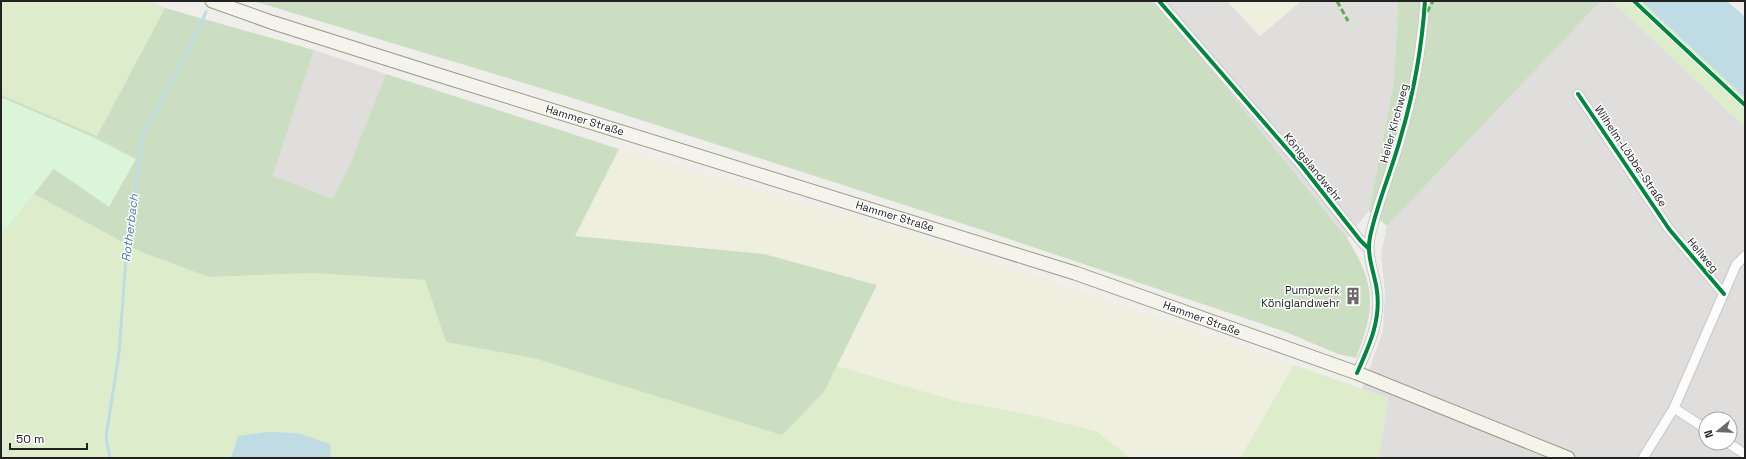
<svg xmlns="http://www.w3.org/2000/svg" width="1746" height="459" font-family="'Space Grotesk',sans-serif">
<style>
.residential{fill:#dfdedc;fill-rule:evenodd}
.farmland{fill:#efefdf}
.grass{fill:#ddeccb}
.forest{fill:#cbdec1}
.park{fill:#daf5da}
.water{fill:#bfdbe3}
.lines{fill:none;stroke-linecap:round;stroke-linejoin:round}
.stream{stroke:#bfdbe3;stroke-width:3}
.minor-casing{stroke:#c9c8c7;stroke-width:11}
.secondary-casing{stroke:#999a82;stroke-width:15}
.minor{stroke:#fdfcfc;stroke-width:9}
.secondary{stroke:#f4f4ed;stroke-width:13}
.quiet{stroke:#55b145;stroke-width:3;stroke-dasharray:6 3;stroke-linecap:butt}
.cycleway-casing{stroke:#fff;stroke-width:6}
.cycleway{stroke:#00873e;stroke-width:4}
.labels{text-anchor:middle;stroke-width:3;stroke-linejoin:round;paint-order:stroke}
.street-label{font-size:11px;fill:#222;stroke:#fff}
.poi-label{font-size:11px;fill:#222;stroke:#fff;text-anchor:end}
.water-label{font-size:12px;font-style:italic;fill:#4a7aab;stroke:#fff}
</style>
<rect width="100%" height="100%" fill="#f0eeeb"/>
<!-- residential -->
<path class="residential" d="M1150,1h77l33,35 41,-35h97l-4,81 -25,129 -22,27 -173,-215z
M1601,1h11l133,126v331h-366l9,-60 -26,-9 21,-58 2,-38 -4,-39 6,-28zM1706,419h24v24h-24z
M314,50l72,24 -37,92 -16,34 -60,-24z"/>
<!-- farmland -->
<path class="farmland" d="M1227,1h74l-41,35z
M619,149l289,85 386,131 -54,93h-110l-34,-27 -140,-30 -119,-35 40,-81 -302,-49z"/>
<!-- grass -->
<path class="grass" d="M1,1h148l16,7 -68,128 -96,-41z
M1612,1h29l104,97v29z
M1,176l140,76 68,25 102,-4 114,7 21,62 91,17 287,33 13,-26 119,35 70,13 70,17 34,27h-1129z
M1294,365l94,33 -9,60h-139z"/>
<!-- forest -->
<path class="forest" d="M253,1h897l24,22 173,215c29,47 29,69 9,120l-18,-4 -52,-22 -307,-103 -419,-135z
M1398,1h203l-214,225 -18,-15 25,-129z
M165,8l149,42 -41,126 60,23 16,-33 37,-92 233,75 -44,87 189,18 113,31 -53,107 -42,43 -245,-76 -91,-17 -21,-62 -114,-7 -102,4 -68,-25 -140,-76v-81l96,41z"/>
<!-- park -->
<path class="park" d="M1,97l92,40 43,22 -27,48 -55,-38 -53,66z"/>
<!-- water -->
<path class="water" d="M1641,1h86l18,16v81z
M268,432l30,1 32,11 1,14h-100l7,-22z"/>
<g class="lines">
<!-- stream -->
<path class="stream" d="M110,458l-4,-21 13,-84 7,-94 16,-123 51,-95 13,-29"/>
<!-- minor casing -->
<g class="minor-casing">
<path id="minor" d="M1159,1l142,164 59,75 8,8
M1578,94l91,135 55,65
M1357,373c12,-27 24,-52 20,-82 -2,-18 -11,-34 -7,-54 7,-34 22,-67 31,-101 13,-44 21,-90 24,-135
M1674,408l32,21
M1728,443l17,11
M1643,458l31,-50 62,-143 9,-9"/>
</g>
<!-- secondary casing -->
<g class="secondary-casing">
<path id="secondary" d="M212,1l59,21 161,51 643,200 282,100 211,85"/>
</g>
<!-- minor -->
<use href="#minor" class="minor"/>
<!-- secondary -->
<use href="#secondary" class="secondary"/>
<!-- quiet -->
<path class="quiet" d="M1337,1l11,20
M1427,12l6,-11"/>
<!-- cycleway casing -->
<g class="cycleway-casing">
<path id="cycleway" d="M1159,1l142,164 59,75 8,8
M1634,1l111,104
M1578,94l91,135 55,65
M1357,373c12,-27 24,-52 20,-82 -2,-18 -11,-34 -7,-54 7,-34 22,-67 31,-101 13,-44 21,-90 24,-135"/>
</g>
<!-- cycleway -->
<use href="#cycleway" class="cycleway"/>
</g>
<!-- icons -->
<defs>
<g id="building-bare" transform="scale(1.38)"><path d="M-4-6H4V6H1V3H-1V6H-4ZM-2.5-4.3h1.7v1.8h-1.7ZM.8-4.3h1.7v1.8H.8ZM-2.5-1h1.7V.8h-1.7ZM.8-1h1.7V.8H.8Z" fill="#6a6968" stroke="#fff" stroke-width="2.5" paint-order="stroke"/></g>
</defs>
<g fill-rule="evenodd">
<use href="#building-bare" x="1353" y="296"/>
</g>
<g class="labels">
<!-- street labels -->
<g class="street-label">
<text transform="translate(585 120) rotate(17)" y="4">Hammer Straße</text>
<text transform="translate(1394 123) rotate(-75)" y="4">Heiler Kirchweg</text>
<text transform="translate(1631 156) rotate(56)" y="4">Wilhelm-Löbbe-Straße</text>
<text transform="translate(1313 167) rotate(51)" y="4">Königslandwehr</text>
<text transform="translate(895 216) rotate(17)" y="4">Hammer Straße</text>
<text transform="translate(1703 255) rotate(50)" y="4">Hellweg</text>
<text transform="translate(1202 318) rotate(20)" y="4">Hammer Straße</text>
</g>
<!-- poi labels -->
<g class="poi-label">
<text x="1340" y="294">Pumpwerk<tspan x="1340" dy="13">Königlandwehr</tspan></text>
</g>
<!-- water labels -->
<g class="water-label">
<text transform="translate(130 228) rotate(-83)" y="4">Rotherbach</text>
</g>
</g>
<!-- border -->
<rect width="1746" height="459" fill="none" stroke="#222222" stroke-width="4"/>
<!-- north arrow -->
<g transform="translate(1718 431) rotate(252)"><circle r="19" fill="#ffffff" stroke="#a7a7a7"/>
<path d="M0-3L7 15L0 10L-7 15Z" fill="#6a6968"/>
<text y="-6" font-size="11" font-weight="bold" text-anchor="middle" fill="#222222">N</text>
</g>
<!-- scale -->
<path d="M10 443v6h77v-6" fill="none" stroke="#222222" stroke-width="2"/>
<text x="16" y="443" font-size="12" fill="#222222" stroke="#ffffff" stroke-width="3" paint-order="stroke">50 m</text>
</svg>
